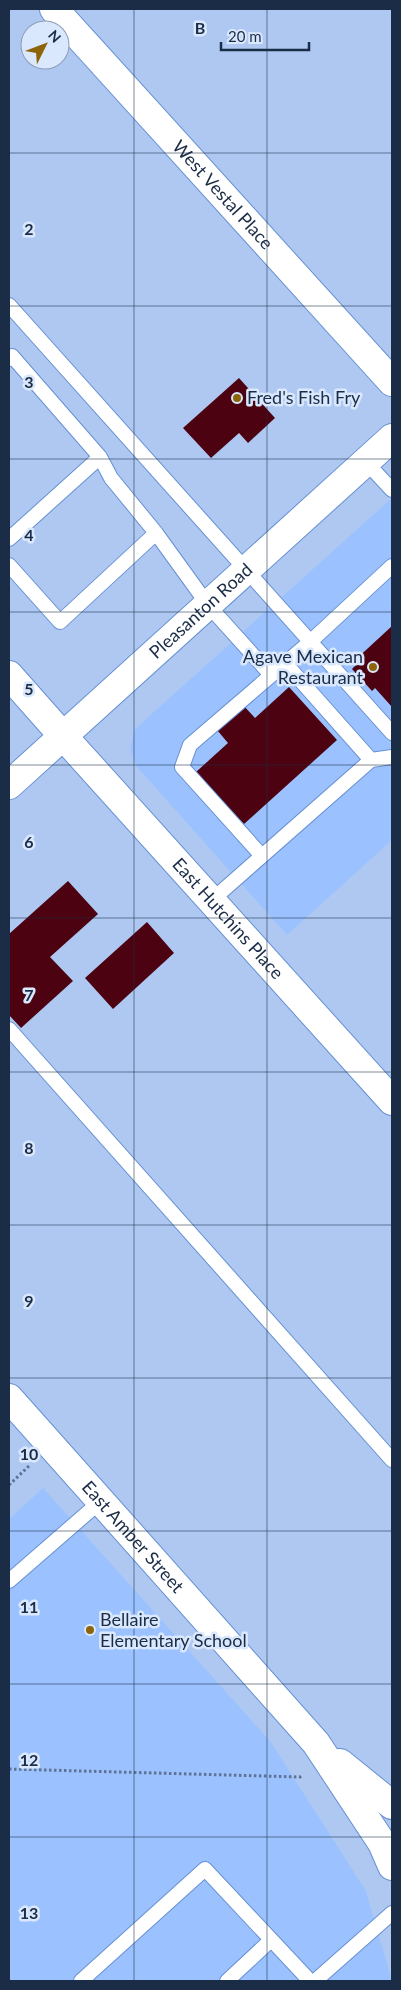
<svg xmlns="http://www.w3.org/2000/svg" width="401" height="1990" font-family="Lato,sans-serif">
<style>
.built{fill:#9bc2fe}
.building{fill:#4c0210}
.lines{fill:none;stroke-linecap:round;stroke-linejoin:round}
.lane-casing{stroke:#6690d2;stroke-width:16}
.street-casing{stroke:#6690d2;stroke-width:30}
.secondary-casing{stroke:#6690d2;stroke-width:30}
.path{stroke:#5e7394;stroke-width:3;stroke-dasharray:2.5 2.5;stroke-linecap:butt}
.lane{stroke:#fff;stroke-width:14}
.street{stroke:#fff;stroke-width:28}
.secondary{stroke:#fff;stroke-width:28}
.grid{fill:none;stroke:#1b2c47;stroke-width:1;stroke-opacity:0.55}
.poi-dot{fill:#8d6408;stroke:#dae8fe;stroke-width:2}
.labels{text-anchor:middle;stroke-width:5;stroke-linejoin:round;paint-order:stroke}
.street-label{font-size:18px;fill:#1b2c47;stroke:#dae8fe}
.poi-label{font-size:18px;fill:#1b2c47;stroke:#dae8fe;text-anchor:start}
.grid-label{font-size:16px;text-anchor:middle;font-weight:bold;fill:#1b2c47;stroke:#dae8fe;stroke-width:5;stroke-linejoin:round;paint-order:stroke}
</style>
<rect width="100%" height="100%" fill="#aec8f2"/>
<!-- built -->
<path class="built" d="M392,498v342l-105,95 -150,-168 -7,-17 5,-21z
M43,1488l227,253 96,150 26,90h-383v-462z"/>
<!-- building -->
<path class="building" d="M239,378l36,40 -27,25 -9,-10 -28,25 -28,-30z
M392,626v81l-17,-19 -3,3 -20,-22 4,-4 -3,-3z
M289,687l48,53 -93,84 -48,-52 32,-29 -11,-13 26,-25 12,13z
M68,881l30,33 -48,43 23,24 -52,47 -12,-13v-81z
M147,922l27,31 -61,56 -28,-31z"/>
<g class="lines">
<!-- lane casing -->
<g class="lane-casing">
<path id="lane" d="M9,305l383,428
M9,359l3,-3 88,101
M366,462l26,28
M156,533l52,72 63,70
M9,539l91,-82 11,21 45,55 -96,89 -51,-57
M285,663l86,97
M262,856l-80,-89 8,-22 120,-103 82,-76
M212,900l159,-140 21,-3
M9,1029l383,431
M9,1581l92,-80
M81,1981l124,-112 105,112
M227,1981l44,-41
M315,1981l77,-68"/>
</g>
<!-- street casing -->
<g class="street-casing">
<g id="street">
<path id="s1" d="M54,9l338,373"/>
<path id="s2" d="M63,736l329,365"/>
<path id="s3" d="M9,1398l307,345 66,100 10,23"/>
<path d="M340,1763l52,42"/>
</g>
</g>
<!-- secondary casing -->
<g class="secondary-casing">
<g id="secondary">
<path d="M9,675l54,61"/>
<path id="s4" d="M9,785l383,-347"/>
</g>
</g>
<!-- path -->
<path class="path" d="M9,1485l21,-20
M9,1769l291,8 3,-2"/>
<!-- lane -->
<use href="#lane" class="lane"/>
<!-- street -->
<use href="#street" class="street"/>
<!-- secondary -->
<use href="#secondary" class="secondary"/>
</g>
<!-- grid -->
<path class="grid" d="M134,9v1972M267,9v1972M9,153h383M9,306h383M9,459h383M9,612h383M9,765h383M9,918h383M9,1072h383M9,1225h383M9,1378h383M9,1531h383M9,1684h383M9,1837h383"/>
<!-- markers -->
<g class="poi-dot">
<circle cx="237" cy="398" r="5"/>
<circle cx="373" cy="667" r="5"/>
<circle cx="90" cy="1630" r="5"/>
</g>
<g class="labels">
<!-- street labels -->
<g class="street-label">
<text dy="6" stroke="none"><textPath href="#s1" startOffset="251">West Vestal Place</textPath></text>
<text dy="6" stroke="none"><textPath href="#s4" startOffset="259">Pleasanton Road</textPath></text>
<text dy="6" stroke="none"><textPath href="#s2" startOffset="246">East Hutchins Place</textPath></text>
<text dy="6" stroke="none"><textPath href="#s3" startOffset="186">East Amber Street</textPath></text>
</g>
<!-- poi labels -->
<g class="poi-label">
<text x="247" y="404">Fred's Fish Fry</text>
<text x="363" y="663" text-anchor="end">Agave Mexican<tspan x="363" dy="21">Restaurant</tspan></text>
<text x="100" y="1626">Bellaire<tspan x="100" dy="21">Elementary School</tspan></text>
</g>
</g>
<g class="grid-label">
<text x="200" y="34">B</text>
<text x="29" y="235">2</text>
<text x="29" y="388">3</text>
<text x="29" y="541">4</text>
<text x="29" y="695">5</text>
<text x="29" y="848">6</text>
<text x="29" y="1001">7</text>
<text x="29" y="1154">8</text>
<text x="29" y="1307">9</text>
<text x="29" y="1460">10</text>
<text x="29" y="1613">11</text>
<text x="29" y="1766">12</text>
<text x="29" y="1919">13</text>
</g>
<!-- border -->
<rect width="401" height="1990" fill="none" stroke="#1b2c47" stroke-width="20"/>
<!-- north arrow -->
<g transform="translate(45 45) rotate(48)"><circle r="24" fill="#dae8fe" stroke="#8e9db5"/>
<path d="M0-4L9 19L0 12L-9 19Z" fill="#8d6408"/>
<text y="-8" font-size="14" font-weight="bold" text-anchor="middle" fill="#1b2c47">N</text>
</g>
<!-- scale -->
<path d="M221 42v8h88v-8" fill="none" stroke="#1b2c47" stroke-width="2.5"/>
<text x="228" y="42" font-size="15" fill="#1b2c47" stroke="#dae8fe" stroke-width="4" paint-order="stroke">20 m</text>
</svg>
